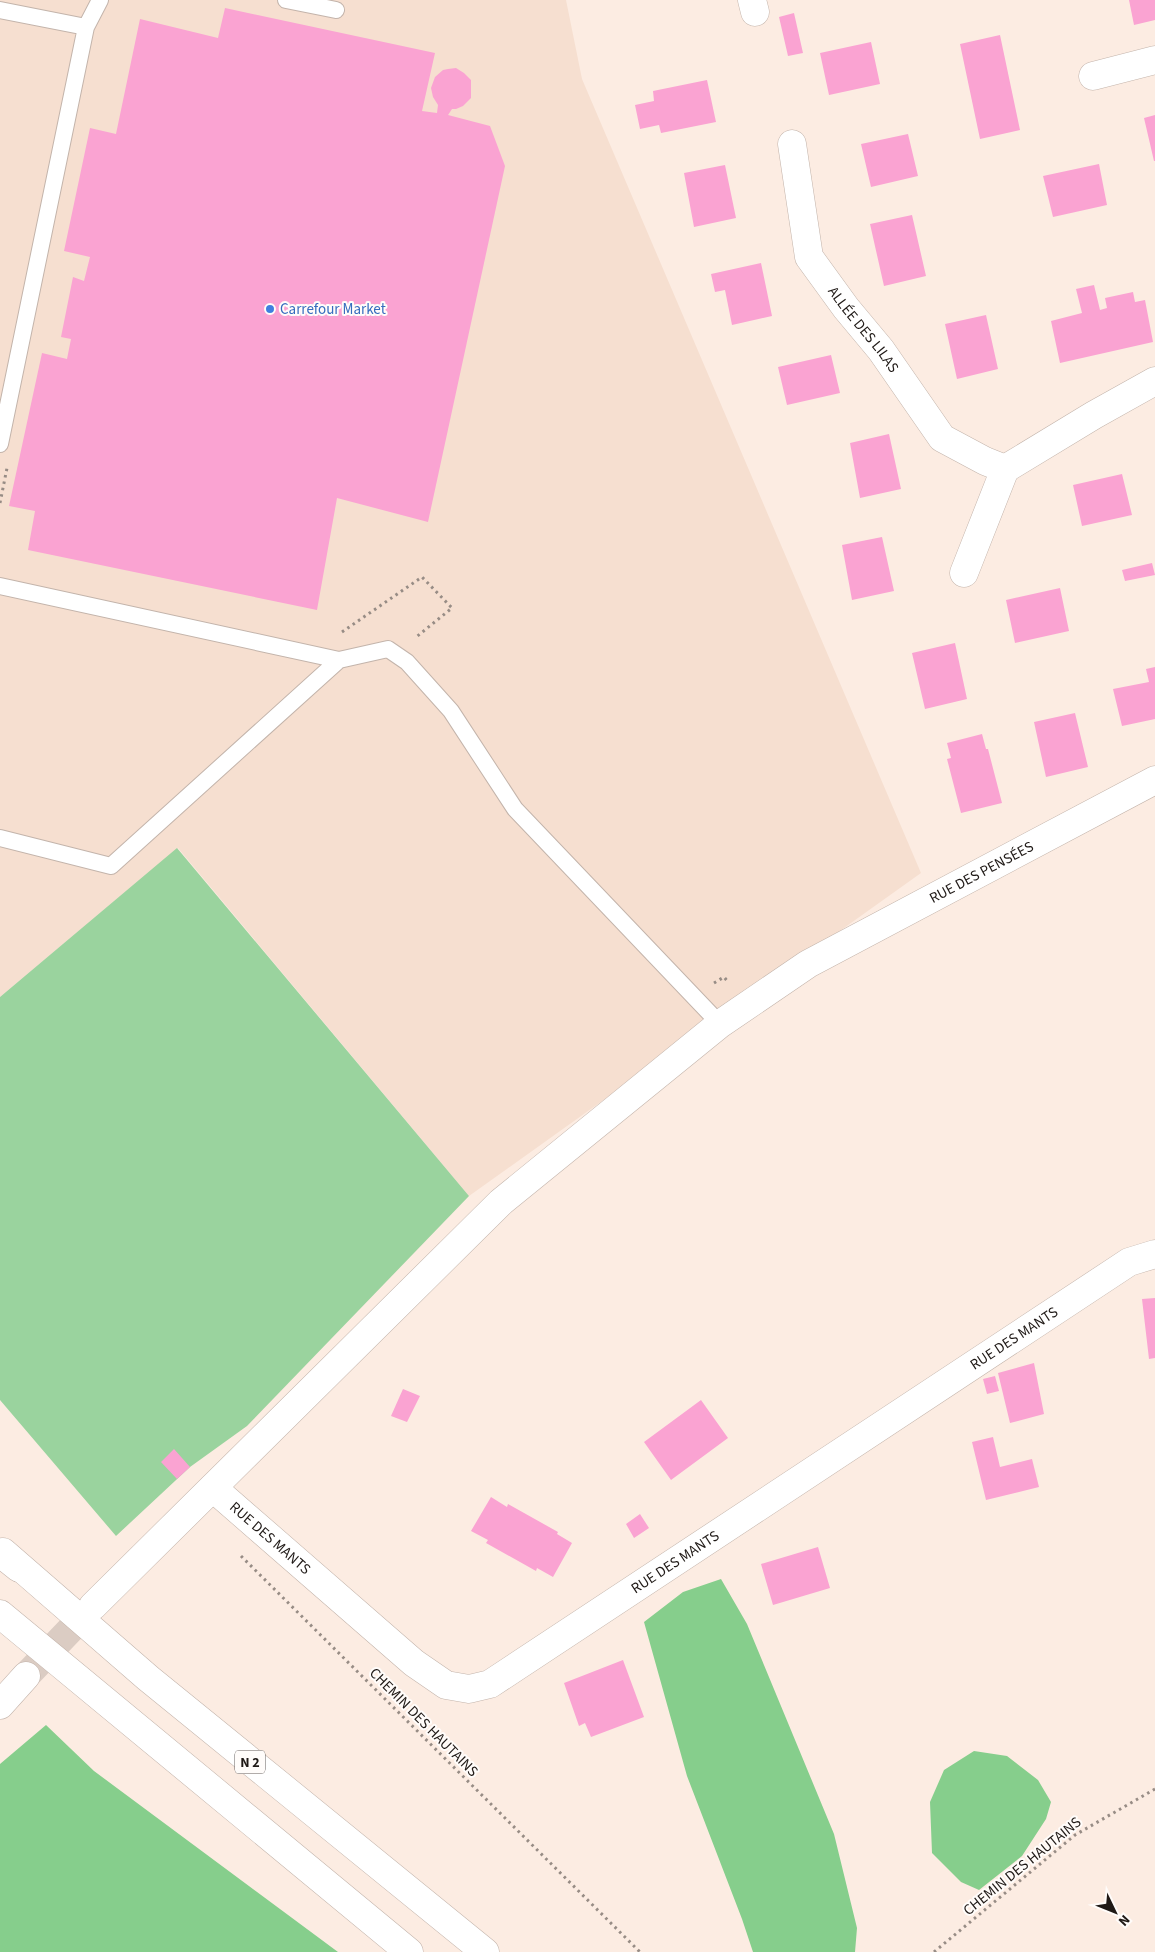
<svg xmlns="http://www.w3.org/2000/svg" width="1155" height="1952" font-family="'Source Sans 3',sans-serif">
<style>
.built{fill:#f6dfd0}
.green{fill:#9ad39e}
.forest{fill:#86ce8c}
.building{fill:#faa3d2}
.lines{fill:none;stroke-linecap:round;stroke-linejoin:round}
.tertiary-tunnel{stroke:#dbccc3;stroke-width:28;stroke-dasharray:28 14;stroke-linecap:butt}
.service-casing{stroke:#c3b4ab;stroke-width:18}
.minor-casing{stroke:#c3b4ab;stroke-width:29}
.tertiary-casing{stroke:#c3b4ab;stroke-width:29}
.primary-casing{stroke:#c3b4ab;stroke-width:29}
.trunk-casing{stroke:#c3b4ab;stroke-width:29}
.path{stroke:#978c85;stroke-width:3;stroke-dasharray:2.5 4;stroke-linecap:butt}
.service{stroke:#fff;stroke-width:16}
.minor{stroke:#fff;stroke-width:28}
.tertiary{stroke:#fff;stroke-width:28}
.primary{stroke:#fff;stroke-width:28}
.trunk{stroke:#fff;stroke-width:28}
.shop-dot{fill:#3f7fe0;stroke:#fffcfa;stroke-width:2}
.labels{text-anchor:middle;stroke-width:4;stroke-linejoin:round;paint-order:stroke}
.shield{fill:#fffcfa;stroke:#625d5a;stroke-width:1}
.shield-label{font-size:14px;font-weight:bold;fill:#1f1916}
.shop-label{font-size:15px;fill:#366cbe;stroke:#fffcfa;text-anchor:start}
.street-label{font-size:15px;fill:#1f1916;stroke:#fffcfa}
</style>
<rect width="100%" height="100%" fill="#fcece2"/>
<!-- built -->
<path class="built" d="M0,0h566l16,79 339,794 -452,323 -291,-348 -178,149z"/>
<!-- green -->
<path class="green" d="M177,848l292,348 -222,230 -57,41 -74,69 -116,-136v-403z"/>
<!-- forest -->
<path class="forest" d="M721,1579l26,45 87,210 23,94 -2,24h-102l-11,-33 -55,-143 -43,-154 39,-30z
M46,1725l48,46 244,181h-338v-188z
M974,1751l33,5 31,24 13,22 -5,17 -24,37 -43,34 -18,-8 -29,-29 -2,-51 14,-32z"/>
<!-- building -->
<path class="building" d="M1129,0h26v20l-21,5z
M225,8l210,45 -13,58 15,2 1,-8 -5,-8 -2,-9 4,-11 8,-7 5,-1 8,-1 8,5 7,7v18l-8,8 -7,3h-4l-4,6 42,11 15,40 -77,356 -91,-24 -20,112 -289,-60 7,-39 -26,-5 33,-153 25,6 4,-20 -10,-2 12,-60 11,4 6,-24 -26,-6 26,-123 26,6 24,-115 78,19z
M794,13l9,40 -15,3 -9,-39z
M1000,35l20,95 -40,9 -20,-95z
M871,42l9,42 -51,11 -9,-42z
M707,80l9,42 -55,11 -2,-8 -19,4 -5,-24 19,-4 -1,-10z
M1155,115v46h-1l-10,-43z
M908,134l10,42 -47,11 -10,-43z
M1099,164l8,41 -54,12 -10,-41z
M725,165l11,53 -42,9 -10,-54z
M912,215l14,61 -42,10 -14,-62z
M761,263l11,53 -40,9 -7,-35 -10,2 -4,-18z
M1094,285l6,25 7,-2 -2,-10 28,-6 2,10 10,-2 8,42 -93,21 -9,-42 31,-8 -6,-24z
M986,315l12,54 -41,10 -12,-55z
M831,355l9,38 -53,12 -9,-38z
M889,434l12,55 -41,9 -10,-55z
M1122,474l10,41 -50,11 -9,-41z
M882,537l12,54 -42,9 -10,-55z
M1152,563l3,12 -30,6 -3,-11z
M1060,588l9,43 -54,12 -9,-43z
M955,643l12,56 -42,10 -13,-56z
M1155,667v52l-33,7 -9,-37 36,-7 -3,-13z
M1075,713l13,54 -42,10 -12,-55z
M982,734l4,15h2l14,54 -41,10 -14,-54 4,-1 -4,-15z
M1155,1298v60l-6,1 -7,-60z
M1034,1363l10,51 -34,9 -12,-50z
M995,1376l4,15 -12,3 -4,-15z
M403,1389l17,7 -13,26 -16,-6z
M701,1400l27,38 -57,42 -27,-38z
M993,1437l7,30 32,-8 7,28 -53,13 -14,-58z
M174,1449l16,18 -13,12 -16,-17z
M491,1497l16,10 1,-3 50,28 -1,2 15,9 -19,34 -16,-9 -1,3 -50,-28 2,-3 -17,-9z
M640,1514l9,14 -15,10 -8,-14z
M818,1547l12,41 -57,17 -12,-41z
M623,1660l21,57 -53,20 -6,-14 -6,3 -15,-43z"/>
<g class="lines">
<!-- tertiary-tunnel -->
<path class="tertiary-tunnel" d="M26,1676l67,-70"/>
<!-- service casing -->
<g class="service-casing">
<path id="service" d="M286,0l50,10
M0,10l86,17
M0,444l86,-417 14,-27
M0,586l339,74 -228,206 -111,-28
M339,660l49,-11 19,13 44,49 64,98 205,215"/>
</g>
<!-- minor casing -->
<g class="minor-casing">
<g id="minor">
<path d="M752,0l3,12"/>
<path d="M1093,76l62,-16"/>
<path id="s1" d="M792,144l17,113 37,51 35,42 61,88 43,23 20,8 -41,104"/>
<path d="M1005,469l89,-54 61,-34"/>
<path id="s2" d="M213,1488l201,175 32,22 23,4 21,-5 639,-422 26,-8"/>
</g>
</g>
<!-- tertiary casing -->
<g class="tertiary-casing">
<g id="tertiary">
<path id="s3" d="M93,1606l408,-404 219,-178 88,-60 347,-184"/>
<path d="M0,1705l26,-29"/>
</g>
</g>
<!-- primary casing -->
<g class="primary-casing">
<path id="primary" d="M3,1552l145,126 337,274"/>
</g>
<!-- trunk casing -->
<g class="trunk-casing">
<path id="trunk" d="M0,1553l19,15
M0,1614l409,338"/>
</g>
<!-- path -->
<path class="path" d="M0,503l7,-35
M342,632l80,-55 30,31 -37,30
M714,983l10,-6 4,5
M241,1556l399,396
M934,1952l141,-117 80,-46"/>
<!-- service -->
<use href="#service" class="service"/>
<!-- minor -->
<use href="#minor" class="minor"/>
<!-- tertiary -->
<use href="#tertiary" class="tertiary"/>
<!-- primary -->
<use href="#primary" class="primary"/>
<!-- trunk -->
<use href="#trunk" class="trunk"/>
</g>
<!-- markers -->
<circle class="shop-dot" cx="270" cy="309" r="5"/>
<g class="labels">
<!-- shield labels -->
<rect class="shield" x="235" y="1750.5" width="30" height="23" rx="4"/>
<g class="shield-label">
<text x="250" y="1767">N 2</text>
</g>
<!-- shop labels -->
<g class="shop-label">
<text x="280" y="314">Carrefour Market</text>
</g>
<!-- street labels -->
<g class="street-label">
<text dy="5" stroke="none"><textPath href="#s1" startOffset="205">ALLÉE DES LILAS</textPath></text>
<text dy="5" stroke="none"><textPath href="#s3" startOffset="1159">RUE DES PENSÉES</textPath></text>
<text dy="5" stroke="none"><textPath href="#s2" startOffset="978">RUE DES MANTS</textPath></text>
<text dy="5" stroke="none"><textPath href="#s2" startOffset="76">RUE DES MANTS</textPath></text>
<text dy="5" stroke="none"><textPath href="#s2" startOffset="572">RUE DES MANTS</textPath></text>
<text transform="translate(424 1722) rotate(45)" y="5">CHEMIN DES HAUTAINS</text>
<text transform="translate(1022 1866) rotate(-39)" y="5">CHEMIN DES HAUTAINS</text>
</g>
</g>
<!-- north arrow -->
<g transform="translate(1115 1912) rotate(133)" stroke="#fffcfa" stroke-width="4" paint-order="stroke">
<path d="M0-4L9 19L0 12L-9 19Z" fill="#1f1916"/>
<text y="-8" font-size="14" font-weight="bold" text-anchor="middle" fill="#1f1916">N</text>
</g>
</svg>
